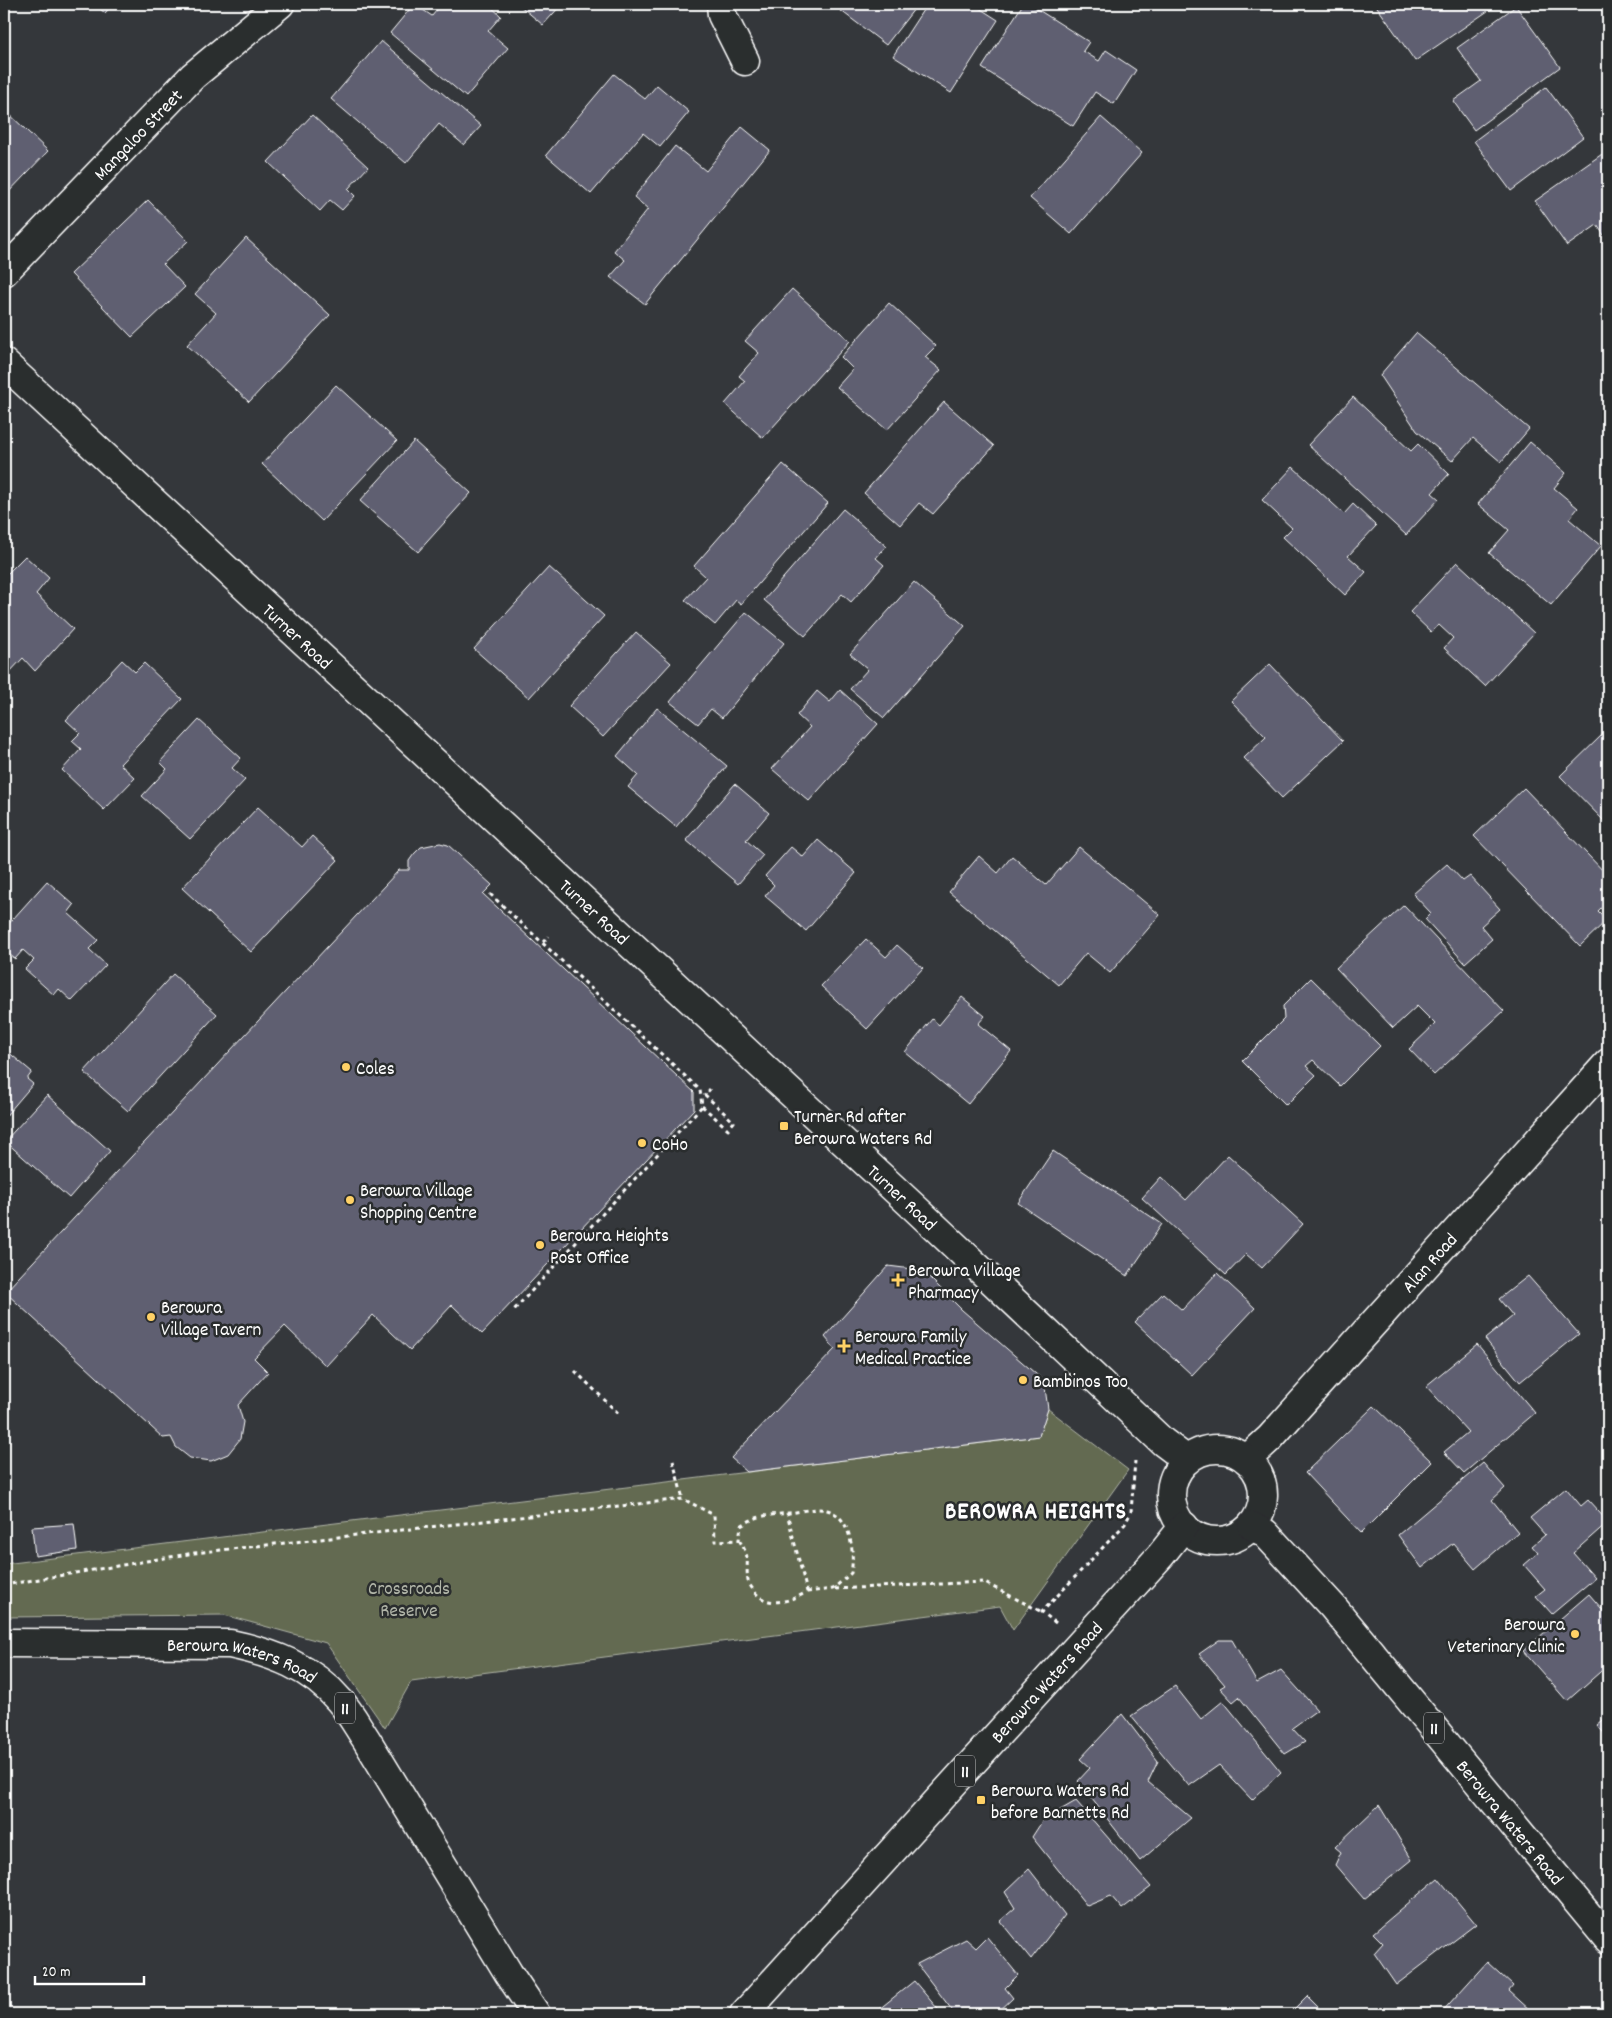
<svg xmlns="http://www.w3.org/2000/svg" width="1612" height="2018" font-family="Dekko,sans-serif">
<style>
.green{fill:#636b51;stroke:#b1b5a8}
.building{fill:#5e5f71;stroke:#fff}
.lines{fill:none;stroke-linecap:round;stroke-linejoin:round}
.street-casing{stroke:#fff;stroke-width:31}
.primary-casing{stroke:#fff;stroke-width:31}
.path{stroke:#fff;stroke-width:3;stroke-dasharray:4 4;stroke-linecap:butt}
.street{stroke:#2a2d2e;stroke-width:28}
.primary{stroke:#2a2d2e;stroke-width:28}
.poi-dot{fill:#ffd166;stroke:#2a2d2e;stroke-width:2}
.labels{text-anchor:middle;stroke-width:5;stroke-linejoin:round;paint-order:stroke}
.shield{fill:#2a2d2e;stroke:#bfc0c0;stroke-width:1}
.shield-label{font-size:18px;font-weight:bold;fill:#fff}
.street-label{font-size:19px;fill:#fff;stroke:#2a2d2e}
.poi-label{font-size:19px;fill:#fff;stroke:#2a2d2e;text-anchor:start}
.park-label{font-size:19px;fill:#b1b5a8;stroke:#2a2d2e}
.district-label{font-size:24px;font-weight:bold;letter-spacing:1px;fill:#fff;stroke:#2a2d2e}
</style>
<rect width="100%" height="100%" fill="#34373b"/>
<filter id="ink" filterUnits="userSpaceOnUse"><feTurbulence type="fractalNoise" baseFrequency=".02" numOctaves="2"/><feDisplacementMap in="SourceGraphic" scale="10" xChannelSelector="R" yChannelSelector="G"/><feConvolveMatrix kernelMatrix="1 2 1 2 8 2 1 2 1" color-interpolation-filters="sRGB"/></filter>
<g filter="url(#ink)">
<!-- green -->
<path class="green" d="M1048,1409l80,61 -115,160 -13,-24 -589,76 -26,46 -59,-85 -102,-28 -220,2v-53l1035,-128z"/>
<!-- building -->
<path class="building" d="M94,4h19l-8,9z
M414,4l18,12 8,-10 -2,-2h50l13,12 -13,15 20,17 -42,49 -76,-64z
M518,4h44l-19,21z
M832,4h86l-32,41z
M927,4h46l25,16 -47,73 -58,-37z
M1023,4h6l60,38 -6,9 16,10 7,-11 30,20 -22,34 -19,-12 -22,34 -91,-58z
M1375,4h123l-83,57z
M1516,6l44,61 -86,63 -21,-29 28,-20 -24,-33z
M381,41l100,85 -17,19 -25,-21 -33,39 -75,-64z
M614,74l31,25 12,-14 32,27 -29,35 -17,-14 -52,61 -45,-39z
M1546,87l37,50 -72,54 -37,-50z
M5,110l43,41 -44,46v-86z
M312,115l56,52 -20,22 7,7 -13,14 -12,-10 -10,11 -52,-49z
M1101,117l41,36 -71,81 -41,-36z
M742,127l28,23 -125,154 -35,-27 15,-17 -11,-9 34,-42 -14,-12 41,-51 31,25z
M1605,152l3,4v85l-11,-16 -30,21 -32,-45z
M148,200l40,41 -25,23 22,23 -53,50 -61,-63z
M246,238l84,77 -81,87 -62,-57 29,-32 -21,-19z
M792,289l58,52 -87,97 -38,-34 20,-23 -6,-5 20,-23 -14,-12z
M889,303l47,43 -11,11 16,13 -54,60 -50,-43 16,-18 -12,-12z
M1416,333l113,96 -28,33 -28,-24 -21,23 -35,-30 -37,-56z
M336,385l61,56 -75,80 -60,-57z
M1353,397l58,54 7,-7 31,30 -17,19 7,6 -33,36 -98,-90z
M944,402l50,44 -61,68 -14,-11 -19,22 -36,-32z
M414,441l57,52 -53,59 -58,-51z
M1530,442l36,31 -12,15 24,20 -9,11 32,27 -50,59 -62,-52 20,-23 -31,-26z
M783,464l45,39 -87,101 -5,-4 -21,25 -30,-25 21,-23 -12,-11z
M1293,467l51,47 9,-10 23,22 -28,30 18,16 -21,23 -62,-58 9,-9 -30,-28z
M843,509l43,37 -10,12 8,7 -33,37 -9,-8 -37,42 -41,-36z
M25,556l24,22 -13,16 37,35 -38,42 -12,-13 -16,17 -3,-3v-95z
M1457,562l77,71 -49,53 -41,-38 9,-10 -14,-13 -8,7 -21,-20z
M549,567l55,49 -75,82 -55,-49z
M914,582l51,44 -81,92 -34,-29 18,-20 -18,-15z
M746,612l38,31 -62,75 -11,-9 -13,15 -28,-22z
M636,632l35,31 -68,74 -34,-31z
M122,660l13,12 9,-9 38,36 -62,65 15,14 -31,32 -42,-40 19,-21 -9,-8 8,-8 -14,-13z
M1270,664l73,77 -61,57 -38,-40 22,-21 -35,-36z
M840,690l38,34 -69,77 -37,-32 38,-42 -13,-12 20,-24 13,11z
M657,708l70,58 -51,61 -48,-40 10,-12 -21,-19z
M199,720l42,38 -9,10 13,12 -55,59 -48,-43 25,-27 -7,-7z
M1603,734l5,6v85l-48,-49z
M735,784l34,29 -23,27 17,15 -25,29 -52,-44z
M1524,788l84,88v25l-10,10 9,9 -27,26 -106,-110z
M258,807l44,40 10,-11 26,24 -87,92 -69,-64z
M818,840l38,33 -50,58 -41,-35 9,-11 -9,-9 26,-29 12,10z
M440,843l8,2 44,40 -9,9 211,198v17l-212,225 -30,-29 -42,45 -37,-35 -47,51 -41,-40 -31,32 14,14 -30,33 5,17 -3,17 -12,15 -17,7 -21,-3 -14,-11 -5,-10 -8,1 -158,-146 394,-422h10v-9l5,-7 7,-7z
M1079,847l81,68 -50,58 -24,-20 -27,32 -110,-93 30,-36 19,17 14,-17 34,29z
M1447,864l16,17 7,-5 30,33 -19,17 11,13 -27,24 -40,-44 6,-6 -18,-19z
M47,881l27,24 -6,8 30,27 -9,9 17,16 -34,36 -13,-12 -5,6 -29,-26 9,-9 -11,-10 -8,9 -11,-9v-21z
M1404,905l100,106 -70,64 -25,-26 26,-25 -18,-18 -24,22 -57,-60z
M866,939l20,18 11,-12 26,23 -56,61 -46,-43z
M173,974l44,40 -89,97 -44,-39z
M1311,978l69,68 -40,40 -27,-26 -7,6 10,9 -30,30 -44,-44 42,-42 -1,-13z
M962,997l23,19 -7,8 33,27 -43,53 -63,-52 27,-33 7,6z
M7,1051l25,21 -5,7 6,5 -29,34v-64z
M47,1095l63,56 -41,47 -64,-57z
M1053,1151l109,73 -35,52 -109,-73z
M1228,1155l75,69 -41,44 -16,-14 -20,21 -84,-77 19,-21 25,23z
M888,1266l32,4 6,4 36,36 82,71 4,28 -9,27 -292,36 -16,-14 104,-109 -10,-12z
M1217,1273l38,35 -63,67 -57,-53 28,-29 19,17z
M1528,1276l51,58 -59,48 -35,-43 28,-23 -14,-17z
M1477,1344l58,69 -71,60 -20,-21 24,-20 -42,-46z
M1374,1406l58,56 -71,71 -56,-60z
M1483,1463l22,25 -13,12 26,32 -43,37 -22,-26 -31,25 -24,-33z
M1566,1488l15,18 7,-6 20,22 -35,31 22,25 -43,36 -16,-18 9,-7 -21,-24 14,-12 -6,-7 13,-11 -15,-17z
M74,1524l3,26 -42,6 -3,-29z
M1589,1594l19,22v49l-41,36 -44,-50z
M1219,1640h13l25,43 24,-13 36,40 -25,18 13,14 -20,12 -46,-57 -6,5 -13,-14 5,-3 -26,-31z
M1175,1686l26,33 22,-18 58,71 -29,28 -33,-35 -30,21 -58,-70z
M1122,1714l36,47 -10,21 43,36 -51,43 -62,-80 12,-13 -10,-9z
M1608,1716v22l-11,-13z
M1076,1801l75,86 -29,22 -11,-13 -24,10 -55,-69 11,-17z
M1379,1805l33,55 -48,39 -29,-34 6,-13 -6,-5z
M1029,1869l36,46 -34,44 -31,-38 15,-13 -10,-16z
M1438,1878l38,46 -80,61 -22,-32 9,-10 -10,-10z
M987,1937l31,38 -13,13 8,10 -17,16h-41l-38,-50 49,-25 10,9z
M1487,1962l26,24 -4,5 22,20 -3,3h-88z
M914,1981l28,33h-69z
M1307,1996l18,18h-36z"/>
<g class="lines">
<!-- street casing -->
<g class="street-casing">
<g id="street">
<path d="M721,4l1,11 23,46"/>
<path id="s1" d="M4,272l189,-196 87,-72"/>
<path id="s2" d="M4,363l912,846 247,233 24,18"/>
<path id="s3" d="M1247,1459l23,-21 338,-375"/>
</g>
</g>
<!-- primary casing -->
<g class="primary-casing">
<g id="primary">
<circle cx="1217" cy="1495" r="46"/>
<path id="s4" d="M1252,1526l13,7 68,74 275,332"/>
<path id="s5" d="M4,1643l226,1c43,9 81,23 110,57 10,11 18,26 26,38l143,235 27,40"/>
<path id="s6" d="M744,2014l417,-459 23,-29"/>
</g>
</g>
<!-- path -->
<path class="path" d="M490,894l210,196 2,16 -189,205
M543,942l6,-6
M702,1106l26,23 6,-7 -29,-27 5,-6
M575,1371l45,44
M673,1461l10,38
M739,1540c13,20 6,20 9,41 1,3 4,7 6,10 14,18 37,10 53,1l-20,-79
M4,1585l190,-32 489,-54 31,16 1,26 24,-1 2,-14c18,-12 26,-10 47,-13 12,-1 27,-6 39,-3 24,6 28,43 24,63l-18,16 -26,3
M835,1589l148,-7 59,30
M1056,1623l-14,-11 83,-88 6,-12 4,-51"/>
<!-- street -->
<use href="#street" class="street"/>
<!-- primary -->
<use href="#primary" class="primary"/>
</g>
</g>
<!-- markers -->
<g class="poi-dot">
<circle cx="346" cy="1067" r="5"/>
<rect x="779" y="1121" width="10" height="10" rx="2.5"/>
<circle cx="642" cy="1143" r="5"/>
<circle cx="350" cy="1200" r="5"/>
<circle cx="540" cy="1245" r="5"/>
<path d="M895.5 1272.5h5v5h5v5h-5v5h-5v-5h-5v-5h5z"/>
<circle cx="151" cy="1317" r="5"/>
<path d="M841.5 1338.5h5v5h5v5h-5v5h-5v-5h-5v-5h5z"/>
<circle cx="1023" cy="1380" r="5"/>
<circle cx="1575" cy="1634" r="5"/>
<rect x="976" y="1795" width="10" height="10" rx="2.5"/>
</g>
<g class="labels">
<!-- shield labels -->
<g class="shield">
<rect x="335" y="1692.5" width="20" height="31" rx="4"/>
<rect x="1424" y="1712.5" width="20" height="31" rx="4"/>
<rect x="955" y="1755.5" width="20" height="31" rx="4"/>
</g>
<g class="shield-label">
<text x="345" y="1714">11</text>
<text x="1434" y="1734">11</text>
<text x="965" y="1777">11</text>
</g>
<!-- street labels -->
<g class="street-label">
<text dy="7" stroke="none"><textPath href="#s1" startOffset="192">Mangaloo Street</textPath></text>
<text dy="7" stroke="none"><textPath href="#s2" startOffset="401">Turner Road</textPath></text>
<text dy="7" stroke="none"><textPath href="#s2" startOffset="806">Turner Road</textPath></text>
<text dy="7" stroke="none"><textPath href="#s2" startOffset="1226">Turner Road</textPath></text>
<text dy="7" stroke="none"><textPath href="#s3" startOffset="268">Alan Road</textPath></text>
<text dy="7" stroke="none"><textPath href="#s5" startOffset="241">Berowra Waters Road</textPath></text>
<text dy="7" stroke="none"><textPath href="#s6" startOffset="449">Berowra Waters Road</textPath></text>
<text dy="7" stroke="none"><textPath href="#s4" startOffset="394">Berowra Waters Road</textPath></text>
</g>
<!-- poi labels -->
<g class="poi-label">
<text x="356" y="1074">Coles</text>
<text x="794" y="1122">Turner Rd after<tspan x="794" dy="22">Berowra Waters Rd</tspan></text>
<text x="652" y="1150">CoHo</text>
<text x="360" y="1196">Berowra Village<tspan x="360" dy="22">Shopping Centre</tspan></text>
<text x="550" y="1241">Berowra Heights<tspan x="550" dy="22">Post Office</tspan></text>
<text x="908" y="1276">Berowra Village<tspan x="908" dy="22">Pharmacy</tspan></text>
<text x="161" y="1313">Berowra<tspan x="161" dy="22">Village Tavern</tspan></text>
<text x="855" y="1342">Berowra Family<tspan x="855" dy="22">Medical Practice</tspan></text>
<text x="1033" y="1387">Bambinos Too</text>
<text x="1565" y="1630" text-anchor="end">Berowra<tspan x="1565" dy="22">Veterinary Clinic</tspan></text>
<text x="991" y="1796">Berowra Waters Rd<tspan x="991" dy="22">before Barnetts Rd</tspan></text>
</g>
<!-- park labels -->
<g class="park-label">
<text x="409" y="1594">Crossroads<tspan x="409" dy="22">Reserve</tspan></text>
</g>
<!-- district labels -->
<g class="district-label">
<text x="1036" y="1518">BEROWRA HEIGHTS</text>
</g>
</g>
<!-- margin -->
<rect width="1612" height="2018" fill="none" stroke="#2a2d2e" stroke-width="20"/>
<rect x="10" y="10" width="1592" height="1998" fill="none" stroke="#fff" stroke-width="2" filter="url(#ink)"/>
<!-- scale -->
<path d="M35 1976v8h109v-8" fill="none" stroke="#ffffff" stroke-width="2.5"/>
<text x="42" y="1976" font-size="15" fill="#ffffff" stroke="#2a2d2e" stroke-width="4" paint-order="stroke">20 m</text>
</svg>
